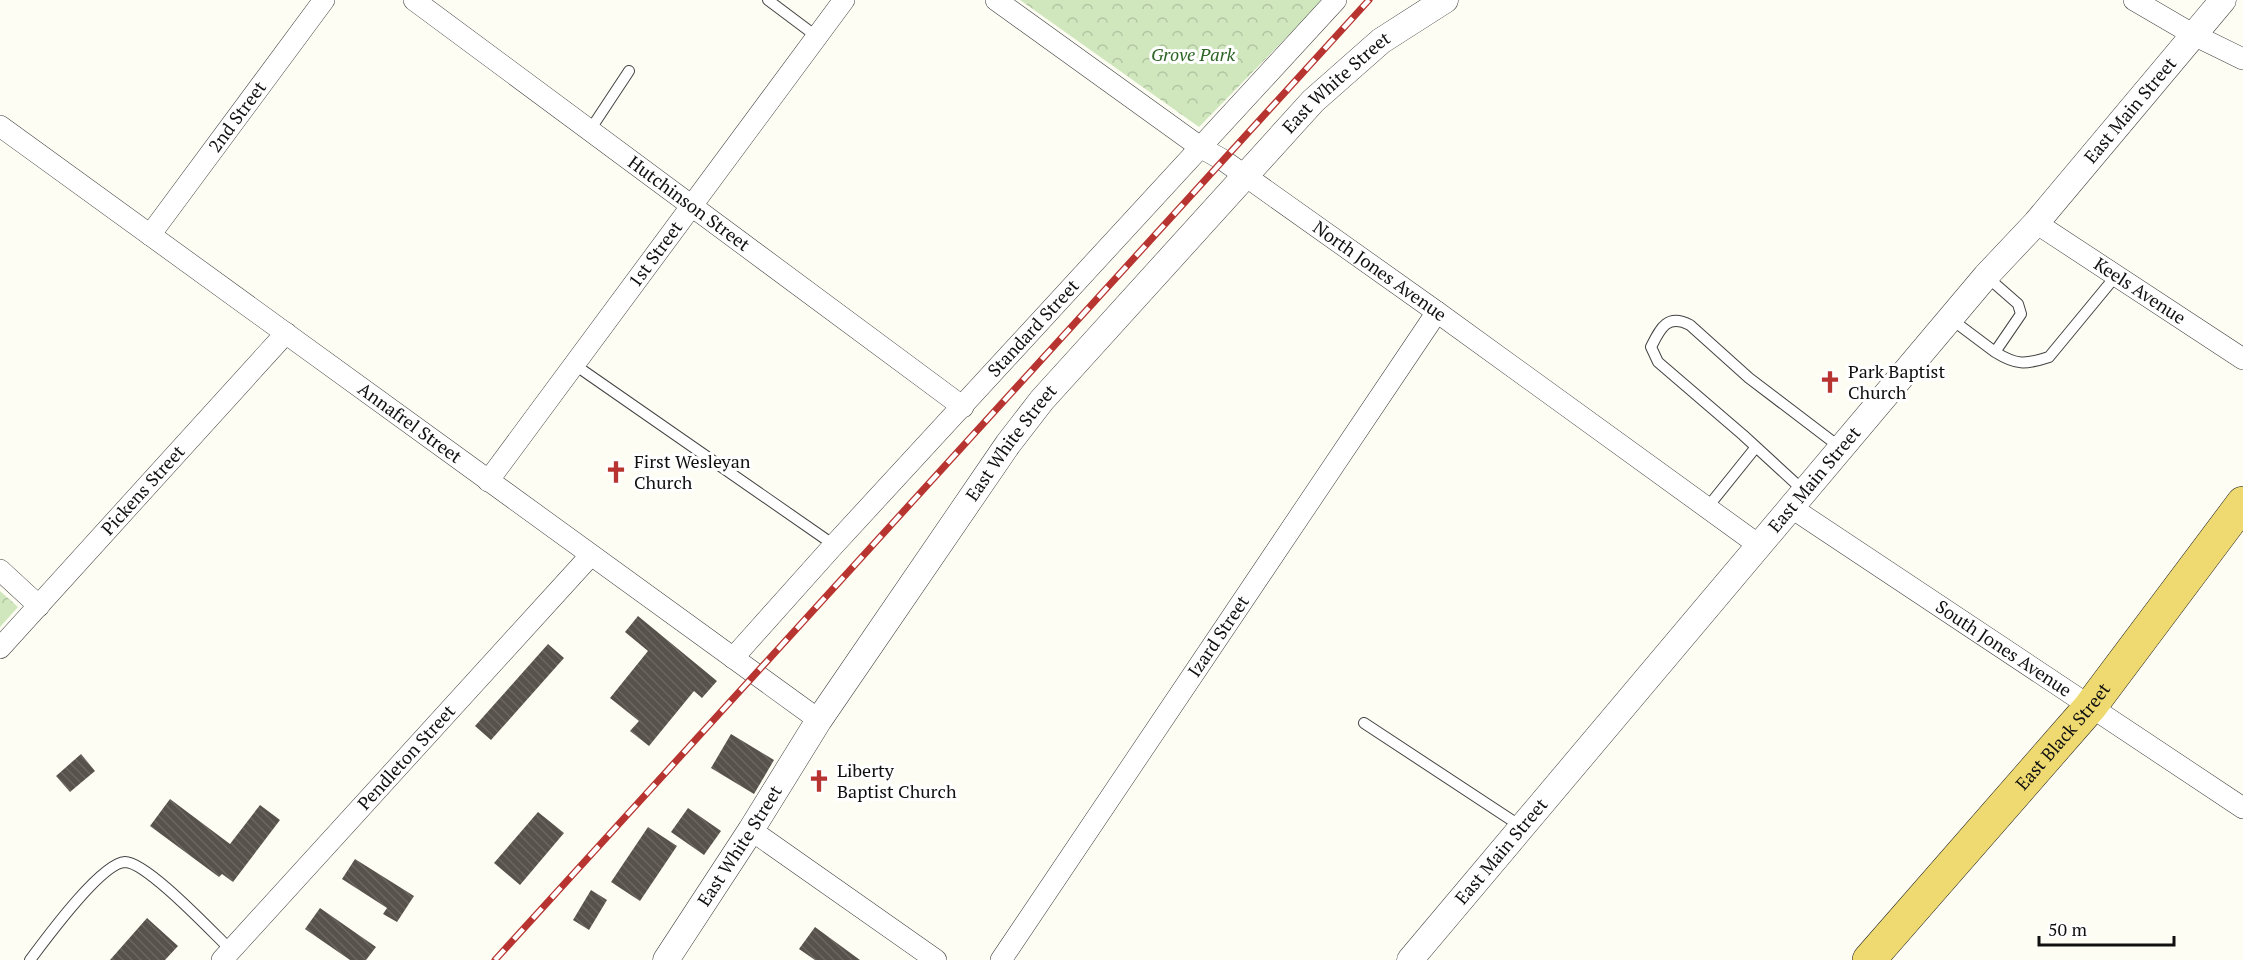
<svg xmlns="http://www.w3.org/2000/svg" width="2243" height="960" font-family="'PT Serif',serif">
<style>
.park{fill:url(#park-crowns)}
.building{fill:url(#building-back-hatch)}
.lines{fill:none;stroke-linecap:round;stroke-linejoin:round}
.service-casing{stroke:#434343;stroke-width:12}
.minor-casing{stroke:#434343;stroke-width:22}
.tertiary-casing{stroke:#434343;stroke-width:27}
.primary-casing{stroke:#212121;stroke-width:34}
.service{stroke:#fff;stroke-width:10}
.minor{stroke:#fff;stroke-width:21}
.tertiary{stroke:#fff;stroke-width:26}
.primary{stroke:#efda72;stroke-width:33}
.rail-casing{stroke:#b73430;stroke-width:7}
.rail{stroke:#fff;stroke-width:4.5;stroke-dasharray:14;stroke-linecap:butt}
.labels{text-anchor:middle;stroke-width:6;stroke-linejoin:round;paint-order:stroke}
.park-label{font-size:18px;font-style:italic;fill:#2c6423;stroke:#fff}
.street-label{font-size:18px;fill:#101010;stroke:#fff}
.poi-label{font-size:18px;fill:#101010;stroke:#fff;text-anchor:start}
</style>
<defs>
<pattern id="park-crowns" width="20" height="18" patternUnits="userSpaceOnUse" patternTransform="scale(1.5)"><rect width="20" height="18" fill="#d0e7be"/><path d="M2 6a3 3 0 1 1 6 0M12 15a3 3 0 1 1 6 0" fill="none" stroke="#b2c5a2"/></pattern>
<pattern id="building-back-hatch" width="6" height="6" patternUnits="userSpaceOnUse" patternTransform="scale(1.5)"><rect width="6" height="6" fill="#58524c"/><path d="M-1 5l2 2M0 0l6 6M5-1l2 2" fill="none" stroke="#6b6661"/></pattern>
</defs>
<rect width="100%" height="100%" fill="#fefdf3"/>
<!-- park -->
<path class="park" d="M1020,0h303l-124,127z
M0,591l18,16 -18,20z"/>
<!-- building -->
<path class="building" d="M638,616l79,65 -15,17 -8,-7 -45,55 -19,-15 9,-10 -29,-23 38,-47 -23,-19z
M548,644l16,14 -73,82 -16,-14z
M731,734l43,26 -20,34 -43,-26z
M81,754l14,17 -25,21 -14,-16z
M170,799l60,45 30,-39 20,15 -47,62 -11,-8 -3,3 -69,-51z
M688,808l33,23 -17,24 -33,-23z
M538,812l26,21 -44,52 -26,-22z
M648,827l29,19 -37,55 -29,-19z
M355,859l59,37 -17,26 -14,-8 4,-6 -45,-29z
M591,890l16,10 -18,30 -16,-10z
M320,908l56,39 -10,13h-16l-45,-31z
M147,918l31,28 -13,14h-55z
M815,927l45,33h-45l-16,-11z"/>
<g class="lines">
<!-- service casing -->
<g class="service-casing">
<path id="service" d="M768,0l48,36
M590,130l39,-59
M1951,319l44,33 26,-38 -3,-10 -32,-28
M1995,352c21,13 30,13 54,5l66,-80
M575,365l259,180
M1805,492l-62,-57 -85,-73 -7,-15c9,-18 16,-34 39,-22l59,53 92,70
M1707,508l49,-61
M1364,723l158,104
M30,960c15,-20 71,-97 95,-98 22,0 88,71 106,88"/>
</g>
<!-- minor casing -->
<g class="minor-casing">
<g id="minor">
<path id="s1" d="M414,0l549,407"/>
<path id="s2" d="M996,0l204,147 23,13 214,152 323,234"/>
<path d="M2134,0l60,35 49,24"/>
<path id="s3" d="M0,126l819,594"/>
<path id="s4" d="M2036,223l207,136"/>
<path id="s5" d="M150,235l174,-235"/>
<path id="s6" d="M488,481l356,-481"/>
<path id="s7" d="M1792,508l451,300"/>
<path d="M0,570l39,36"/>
<path id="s8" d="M0,648l286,-315"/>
<path id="s9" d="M733,658l101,-113 502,-545"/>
<path d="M751,830l185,130"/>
<path id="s10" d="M222,960l369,-405"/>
<path id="s11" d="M1001,960l436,-648"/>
</g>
</g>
<!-- tertiary casing -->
<g class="tertiary-casing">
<g id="tertiary">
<path id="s12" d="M666,960l85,-130 68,-110 189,-276 34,-44 271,-299 68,-60 64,-41"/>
<path id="s13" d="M1410,960l576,-684 50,-53 187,-223"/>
</g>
</g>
<!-- primary casing -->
<g class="primary-casing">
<g id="primary">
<path id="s14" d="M1869,960l221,-253 153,-204"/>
</g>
</g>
<!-- service -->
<use href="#service" class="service"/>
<!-- minor -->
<use href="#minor" class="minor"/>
<!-- tertiary -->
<use href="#tertiary" class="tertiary"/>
<!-- primary -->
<use href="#primary" class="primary"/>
<!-- rail casing -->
<g class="rail-casing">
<path id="rail" d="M495,960l874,-960"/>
</g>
<!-- rail -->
<use href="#rail" class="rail"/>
</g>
<!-- icons -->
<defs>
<g id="church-bare" transform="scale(1.8)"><path d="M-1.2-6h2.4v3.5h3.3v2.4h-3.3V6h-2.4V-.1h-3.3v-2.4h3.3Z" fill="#b73430" stroke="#fff" stroke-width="2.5" paint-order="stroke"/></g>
</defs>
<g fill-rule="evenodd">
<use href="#church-bare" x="1830" y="382"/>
<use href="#church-bare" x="616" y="472"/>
<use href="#church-bare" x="819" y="781"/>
</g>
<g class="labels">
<!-- park labels -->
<g class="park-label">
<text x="1193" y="61">Grove Park</text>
</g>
<!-- street labels -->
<g class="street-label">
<text dy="6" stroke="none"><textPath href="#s12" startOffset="1108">East White Street</textPath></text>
<text dy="6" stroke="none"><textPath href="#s13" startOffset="1114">East Main Street</textPath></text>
<text dy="6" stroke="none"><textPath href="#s5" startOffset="147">2nd Street</textPath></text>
<text dy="6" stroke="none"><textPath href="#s1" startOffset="342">Hutchinson Street</textPath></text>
<text dy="6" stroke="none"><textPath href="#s6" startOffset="282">1st Street</textPath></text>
<text dy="6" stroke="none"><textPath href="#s2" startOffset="470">North Jones Avenue</textPath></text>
<text dy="6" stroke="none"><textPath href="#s4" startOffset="124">Keels Avenue</textPath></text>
<text dy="6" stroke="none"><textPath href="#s9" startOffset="446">Standard Street</textPath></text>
<text dy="6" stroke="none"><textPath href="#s3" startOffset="506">Annafrel Street</textPath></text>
<text dy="6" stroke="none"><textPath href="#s12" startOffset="622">East White Street</textPath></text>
<text dy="6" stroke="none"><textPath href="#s13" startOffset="628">East Main Street</textPath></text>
<text dy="6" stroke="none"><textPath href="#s8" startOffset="213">Pickens Street</textPath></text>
<text dy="6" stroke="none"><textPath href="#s11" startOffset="390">Izard Street</textPath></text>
<text dy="6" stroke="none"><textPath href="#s7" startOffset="254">South Jones Avenue</textPath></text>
<text dy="6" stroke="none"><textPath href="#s14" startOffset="296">East Black Street</textPath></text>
<text dy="6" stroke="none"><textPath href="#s10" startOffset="274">Pendleton Street</textPath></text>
<text dy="6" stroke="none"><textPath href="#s12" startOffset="136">East White Street</textPath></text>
<text dy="6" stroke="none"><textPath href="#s13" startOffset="142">East Main Street</textPath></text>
</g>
<!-- poi labels -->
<g class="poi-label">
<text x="1848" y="378">Park Baptist<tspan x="1848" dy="21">Church</tspan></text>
<text x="634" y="468">First Wesleyan<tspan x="634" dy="21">Church</tspan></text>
<text x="837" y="777">Liberty<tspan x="837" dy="21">Baptist Church</tspan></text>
</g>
</g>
<!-- scale -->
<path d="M2039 936v9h135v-9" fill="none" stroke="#101010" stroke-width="3"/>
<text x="2048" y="936" font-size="18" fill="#101010" stroke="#ffffff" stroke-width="4.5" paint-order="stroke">50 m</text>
</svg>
